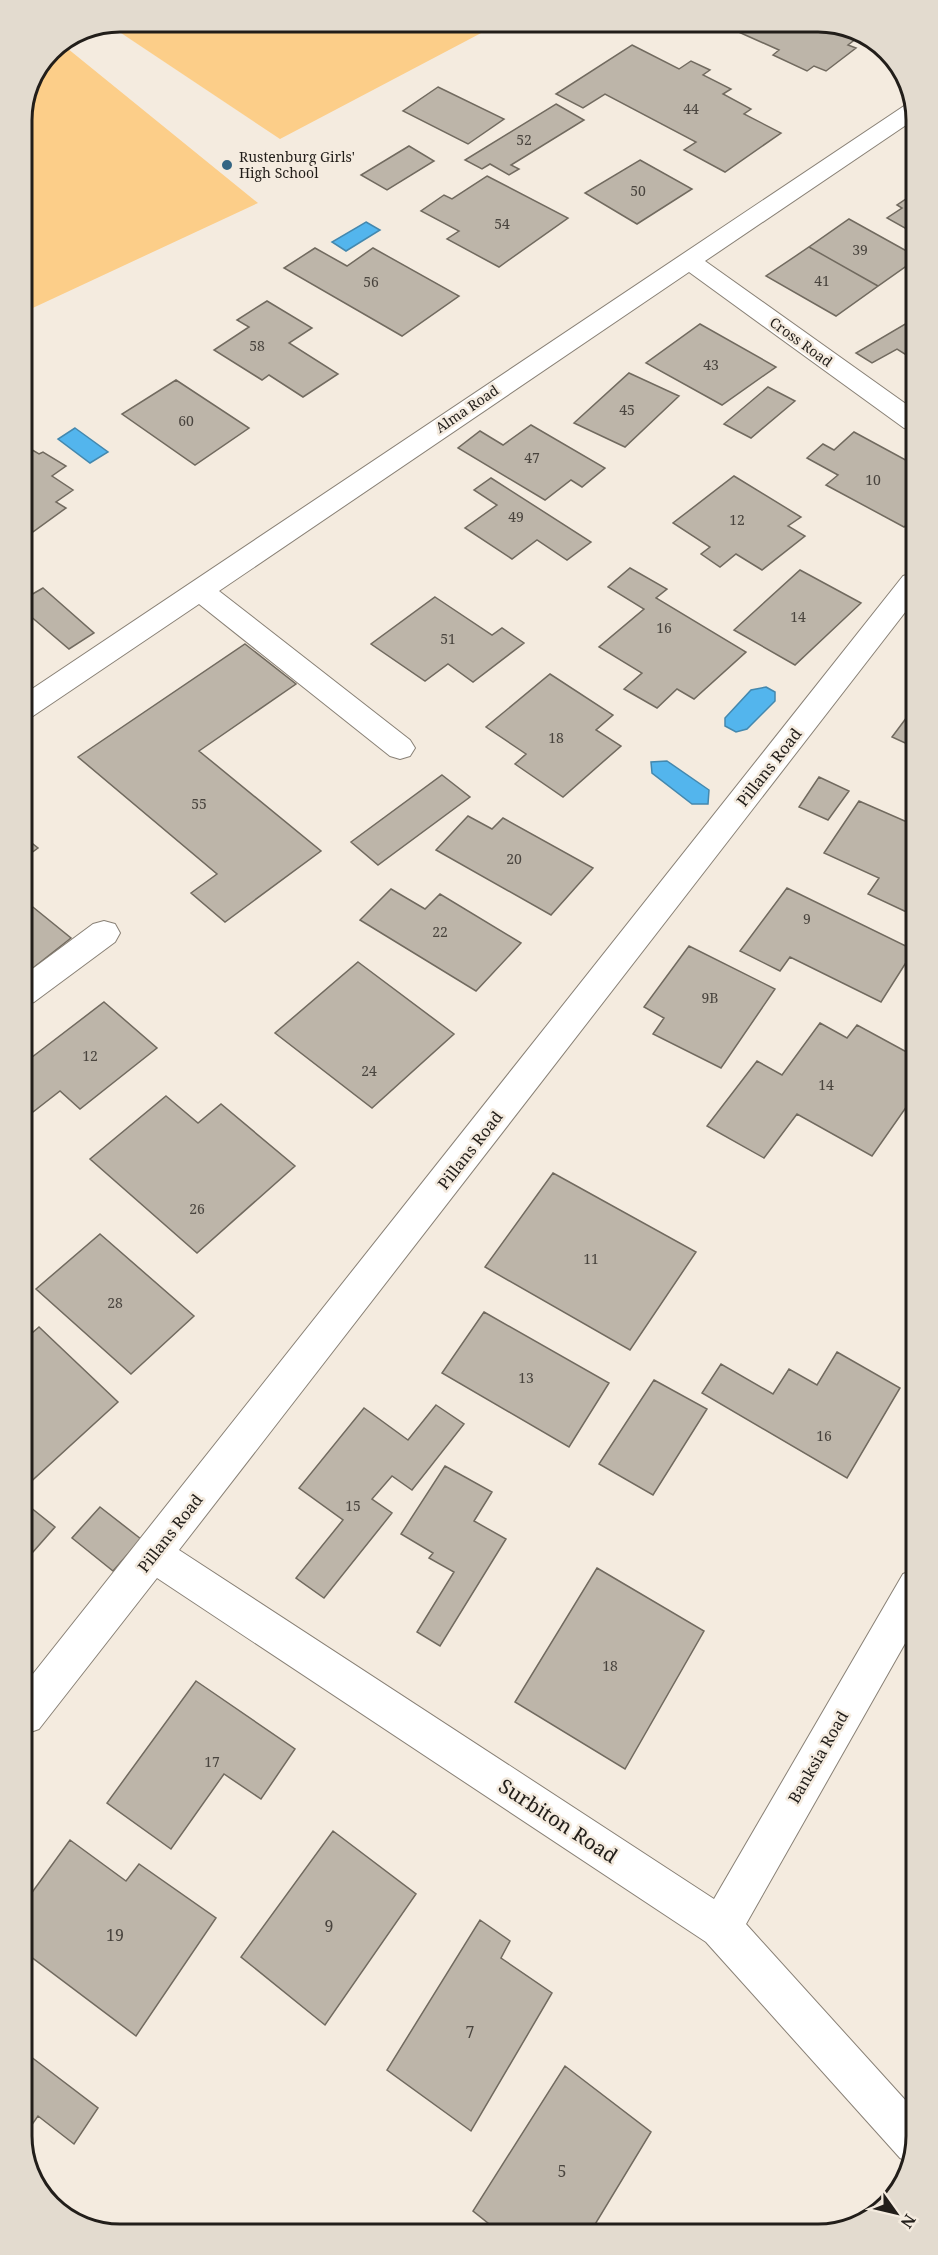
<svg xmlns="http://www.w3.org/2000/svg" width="938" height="2255" font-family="'Noto Serif',serif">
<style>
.green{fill:#fcce89}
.water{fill:#53b5ed;stroke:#4488ae;stroke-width:1.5}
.building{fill:#bdb5a9;stroke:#716a5f;stroke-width:1.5}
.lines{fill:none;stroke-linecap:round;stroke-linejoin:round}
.minor-casing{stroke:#898176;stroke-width:2}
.minor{fill:#fff;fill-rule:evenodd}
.poi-dot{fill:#336583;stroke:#f4ebdf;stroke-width:2}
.labels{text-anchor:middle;stroke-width:5;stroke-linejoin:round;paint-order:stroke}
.number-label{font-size:14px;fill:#49443e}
.far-poi-label{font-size:14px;fill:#221e1a;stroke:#f4ebdf;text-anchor:start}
.far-street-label{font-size:14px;fill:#221e1a;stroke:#f4ebdf}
.street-label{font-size:16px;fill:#221e1a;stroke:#f4ebdf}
.near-number-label{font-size:16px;fill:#49443e}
.near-street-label{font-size:20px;fill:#221e1a;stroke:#f4ebdf}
.rim{fill:none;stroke:#221e1a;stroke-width:3}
</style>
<rect width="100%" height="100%" fill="#f4ebdf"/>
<!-- green -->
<path class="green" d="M119,21h349l17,10 -205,108 -171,-114z
M62,44l196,159 -236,110 -1,-200 29,-64z"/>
<!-- water -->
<path class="water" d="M366,222l14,8 -34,21 -14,-9z
M75,428l33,24 -18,11 -32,-24z
M766,687l9,5v9l-28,28 -11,3 -11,-6v-8l26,-28z
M667,761l42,29 -1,14h-16l-40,-31 -1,-11z"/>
<!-- building -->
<path class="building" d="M714,21h88l13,6 6,-4 36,15 -9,7 8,3 -30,23 -12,-5 -7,5 -34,-16 6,-5z
M632,45l47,24 12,-8 19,9 -7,5 28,14 -8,5 28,15 -7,5 37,19 -56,39 -41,-22 12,-8 -91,-48 -22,14 -27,-14z
M438,87l66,32 -36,25 -65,-33z
M556,104l28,16 -73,45 8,4 -10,6 -19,-11 -8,5 -17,-9z
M409,146l25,15 -47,29 -26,-15z
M640,160l52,29 -55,35 -52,-31z
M487,176l81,42 -69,49 -52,-28 12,-8 -38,-20 23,-16 8,4z
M912,195v37l-25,-14 15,-10 -5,-3z
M849,219l63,35v8l-34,24 -69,-39z
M809,247l69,39 -42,30 -70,-40z
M315,248l32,18 26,-18 86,48 -57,40 -118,-68z
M267,301l45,27 -23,15 49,31 -35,23 -34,-22 -7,5 -48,-30 35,-23 -12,-7z
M912,320l1,39 -16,-10 -25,14 -16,-10z
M700,324l76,43 -54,38 -76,-42z
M629,373l50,23 -54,51 -51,-24z
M176,380l73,48 -54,37 -73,-51z
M768,387l27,14 -44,37 -27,-14z
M531,425l74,43 -23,19 -11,-7 -26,20 -87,-52 22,-17 23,14z
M854,432l59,32v55l-9,8 -78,-42 12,-10 -31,-17 16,-14 11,6z
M22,444l17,10 4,-2 23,14 -14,10 21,14 -17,12 10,6 -36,26 -8,-5z
M734,476l67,41 -13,9 17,10 -43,34 -26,-16 -16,13 -19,-13 9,-7 -37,-24z
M491,478l100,64 -24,18 -30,-20 -25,19 -47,-31 32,-23 -23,-15z
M630,568l37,21 -11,9 90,54 -52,47 -17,-10 -20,19 -33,-19 18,-16 -43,-26 45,-38 -36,-22z
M800,570l61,33 -66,62 -61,-35z
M43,588l51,45 -25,16 -47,-40v-9z
M435,597l57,38 10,-7 22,15 -51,39 -25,-18 -23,17 -54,-37z
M245,644l51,40 -97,67 122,100 -96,71 -34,-29 26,-19 -139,-117z
M550,674l63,41 -17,15 25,16 -58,51 -48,-33 11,-10 -40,-27z
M913,709l1,38 -22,-10z
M442,775l28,22 -92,68 -27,-23z
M819,777l30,14 -21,29 -29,-13z
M859,801l55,24 -1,90 -45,-21 11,-16 -55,-25z
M468,816l24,13 11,-11 90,50 -42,47 -115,-65z
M23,836l15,12 -15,11z
M787,888l127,62 -33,52 -91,-45 -10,14 -40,-20z
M391,889l34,20 15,-15 81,49 -45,48 -116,-71z
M23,899l48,39 -38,30 -10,-8z
M689,946l86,43 -54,79 -68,-34 11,-16 -20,-11z
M358,962l96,72 -82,74 -97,-75z
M104,1002l53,46 -77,61 -20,-18 -36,28 -1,-55z
M820,1023l27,15 10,-13 57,31v40l-42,60 -75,-42 -33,44 -57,-32 50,-65 25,14z
M166,1096l32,27 23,-19 74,62 -98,87 -107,-94z
M553,1173l143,79 -66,98 -145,-83z
M100,1234l94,82 -63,58 -95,-85z
M484,1312l125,71 -40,64 -127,-74z
M39,1327l79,75 -93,85 -1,-147z
M837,1352l63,36 -53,90 -145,-85 19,-29 52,30 16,-25 28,16z
M654,1380l53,29 -54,86 -54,-31z
M436,1405l28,19 -52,66 -20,-14 -20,23 20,14 -68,85 -28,-20 47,-58 -44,-32 65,-80 44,32z
M445,1466l47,26 -18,29 32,18 -66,107 -23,-14 37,-60 -25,-14 4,-5 -32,-19z
M25,1503l30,24 -30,34z
M100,1507l41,32 -28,32 -41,-33z
M597,1568l107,63 -79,138 -110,-67z
M196,1681l99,68 -34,50 -37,-25 -53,75 -64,-46z
M333,1831l83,63 -91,131 -84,-68z
M70,1840l56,41 13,-17 77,54 -80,118 -110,-83 -1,-57 3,2z
M480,1920l30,21 -9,17 51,35 -81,138 -84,-61z
M26,2053l72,55 -24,36 -36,-28 -12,17z
M565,2066l86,66 -60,99h-93l-25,-20z"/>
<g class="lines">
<!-- minor casing -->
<g class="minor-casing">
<path id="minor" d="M912,104v17l-207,140 208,148v21l-9,-2 -215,-156 -470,319 191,149 5,8 -5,8 -10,3 -10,-3 -191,-152 -166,112 -10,3v-24l881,-589z
M913,573v29l-734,948 535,349 189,-325 13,-5v55l-170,300 171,189v23l-9,26 -8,-4 -194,-216 -549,-364 -118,151 -14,5v-50l878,-1108z
M104,921l11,3 5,9 -5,9 -81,60 -11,4v-30l70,-52z"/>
</g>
<!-- minor -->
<use href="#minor" class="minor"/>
</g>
<!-- markers -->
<circle class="poi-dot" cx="227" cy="165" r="6"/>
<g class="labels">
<!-- number labels -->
<g class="number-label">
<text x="691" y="114">44</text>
<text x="524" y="145">52</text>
<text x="638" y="196">50</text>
<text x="502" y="229">54</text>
<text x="860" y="255">39</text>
<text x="822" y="286">41</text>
<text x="371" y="287">56</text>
<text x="257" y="351">58</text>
<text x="711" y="370">43</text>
<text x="627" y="415">45</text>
<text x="186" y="426">60</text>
<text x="532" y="463">47</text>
<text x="873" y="485">10</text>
<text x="516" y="522">49</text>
<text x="737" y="525">12</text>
<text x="798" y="622">14</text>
<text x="664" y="633">16</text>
<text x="448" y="644">51</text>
<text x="556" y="743">18</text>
<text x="199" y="809">55</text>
<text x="514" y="864">20</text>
<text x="807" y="924">9</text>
<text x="440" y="937">22</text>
<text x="710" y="1003">9B</text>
<text x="90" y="1061">12</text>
<text x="369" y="1076">24</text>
<text x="826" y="1090">14</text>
<text x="197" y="1214">26</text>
<text x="591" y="1264">11</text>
<text x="115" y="1308">28</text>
<text x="526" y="1383">13</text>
<text x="824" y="1441">16</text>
<text x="353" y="1511">15</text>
<text x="610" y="1671">18</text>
<text x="212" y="1767">17</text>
</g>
<!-- far-poi labels -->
<g class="far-poi-label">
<text x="239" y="162">Rustenburg Girls'<tspan x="239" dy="16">High School</tspan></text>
</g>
<!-- far-street labels -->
<g class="far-street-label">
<text transform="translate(801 342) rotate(36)" y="5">Cross Road</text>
<text transform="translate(467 409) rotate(-34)" y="5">Alma Road</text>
</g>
<!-- street labels -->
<g class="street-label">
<text transform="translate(769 767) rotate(-52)" y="6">Pillans Road</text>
<text transform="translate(470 1150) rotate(-52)" y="6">Pillans Road</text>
<text transform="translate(170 1533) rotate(-52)" y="6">Pillans Road</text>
<text transform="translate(818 1757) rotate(-60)" y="6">Banksia Road</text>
</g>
<!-- near-number labels -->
<g class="near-number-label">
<text x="329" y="1932">9</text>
<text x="115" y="1941">19</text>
<text x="470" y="2038">7</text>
<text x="562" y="2177">5</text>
</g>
<!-- near-street labels -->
<g class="near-street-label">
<text transform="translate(558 1821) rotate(33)" y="7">Surbiton Road</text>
</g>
</g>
<!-- crop -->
<path d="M0 0H938V2255H0ZM120 32H818A88 88 0 0 1 906 120V2136A88 88 0 0 1 818 2224H120A88 88 0 0 1 32 2136V120A88 88 0 0 1 120 32Z" fill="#e3dbcf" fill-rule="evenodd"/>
<path class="rim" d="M120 32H818A88 88 0 0 1 906 120V2136A88 88 0 0 1 818 2224H120A88 88 0 0 1 32 2136V120A88 88 0 0 1 120 32Z"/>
<!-- north arrow -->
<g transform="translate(896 2213) rotate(124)" stroke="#f4ebdf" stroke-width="4.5" paint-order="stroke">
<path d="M0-4.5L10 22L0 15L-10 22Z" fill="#221e1a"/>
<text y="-9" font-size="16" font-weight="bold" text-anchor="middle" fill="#221e1a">N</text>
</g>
</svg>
